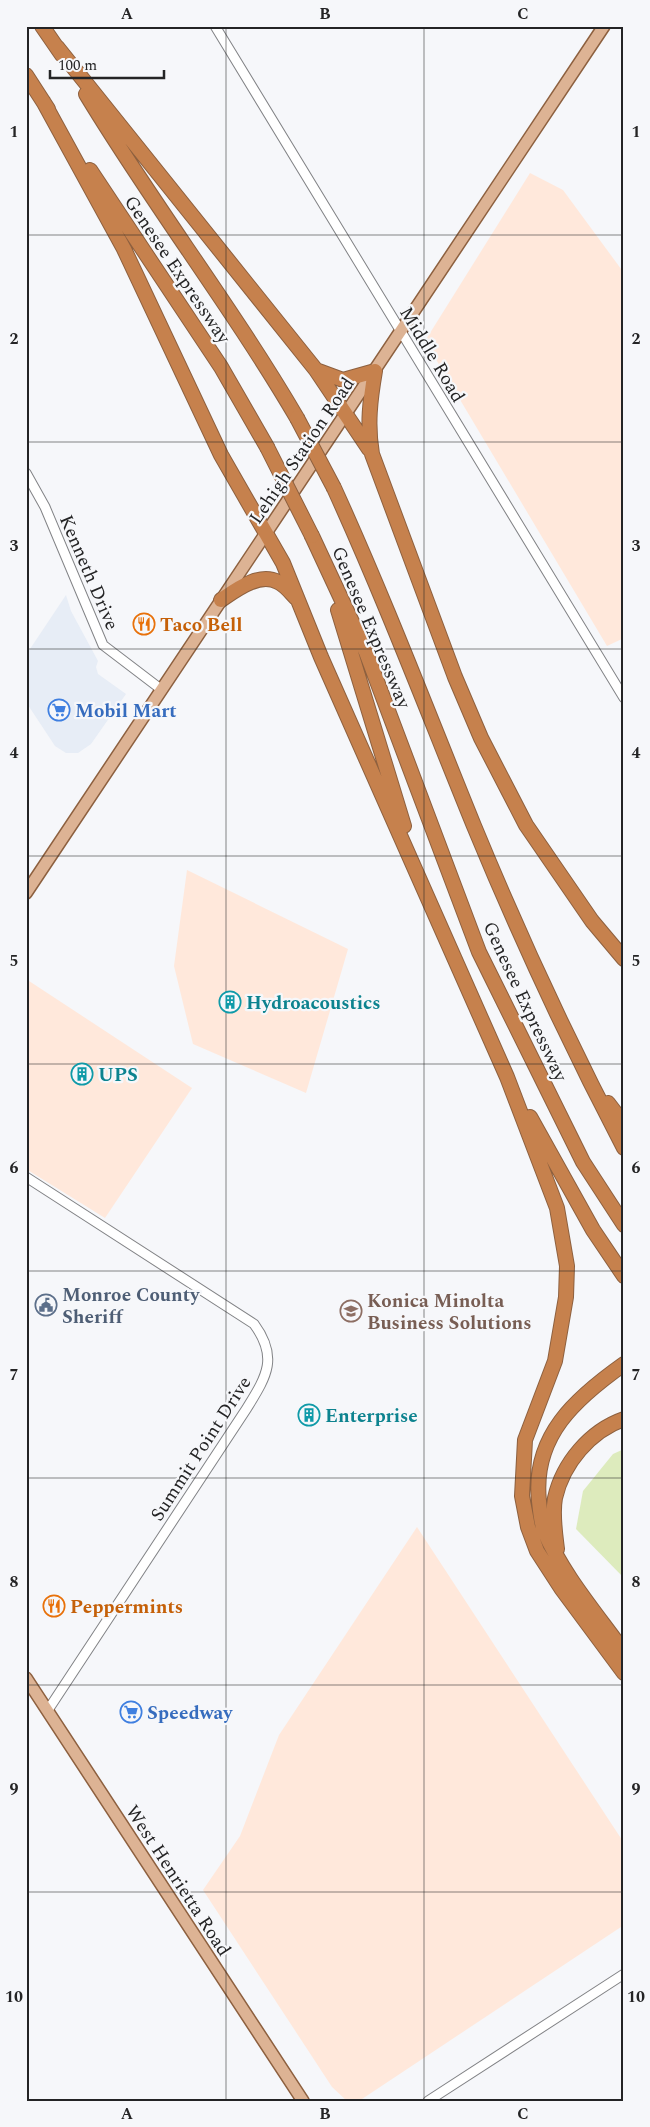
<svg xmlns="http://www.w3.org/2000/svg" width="650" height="2127" font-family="Spectral,serif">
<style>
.built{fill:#e7edf6}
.industrial{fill:#ffe8db}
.green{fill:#ddebbd}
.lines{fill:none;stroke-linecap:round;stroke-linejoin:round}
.minor-casing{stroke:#828386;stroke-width:11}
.major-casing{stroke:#8d603f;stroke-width:14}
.highway-casing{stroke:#8d603f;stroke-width:16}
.minor{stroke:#fff;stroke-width:9}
.major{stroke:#ddb394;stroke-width:11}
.highway{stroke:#c6814d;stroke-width:14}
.highway-bridge-casing{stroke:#8d603f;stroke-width:16;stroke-linecap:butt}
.highway-bridge{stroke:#c6814d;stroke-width:14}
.grid{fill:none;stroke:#242425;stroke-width:1;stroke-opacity:0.55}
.labels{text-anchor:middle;stroke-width:4.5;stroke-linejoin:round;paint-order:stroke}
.street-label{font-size:19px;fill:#242425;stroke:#f6f7fa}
.food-label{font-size:19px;font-weight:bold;fill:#c56008;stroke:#f6f7fa;text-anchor:start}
.shop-label{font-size:19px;font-weight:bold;fill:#366cbe;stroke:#f6f7fa;text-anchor:start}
.culture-label{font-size:19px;font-weight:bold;fill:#0d838f;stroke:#f6f7fa;text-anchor:start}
.service-label{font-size:19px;font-weight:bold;fill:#4e5e75;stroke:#f6f7fa;text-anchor:start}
.education-label{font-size:19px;font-weight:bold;fill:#785e54;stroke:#f6f7fa;text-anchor:start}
.neatline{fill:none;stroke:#242425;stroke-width:2}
.grid-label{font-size:16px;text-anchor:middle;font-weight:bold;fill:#242425}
</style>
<rect width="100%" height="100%" fill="#f6f7fa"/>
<!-- built -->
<path class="built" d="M66,595l5,16 27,50 -2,6 2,7 28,20 -35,50 -13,9h-12l-11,-7 -29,-44v-47z"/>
<!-- industrial -->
<path class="industrial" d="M530,173l33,17 61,83v365l-17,8 -182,-305z
M187,870l161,79 -42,144 -113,-49 -19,-78z
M26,979l166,109 -87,130 -79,-49z
M417,1527l207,316v82l-265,176h-12l-15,-14 -129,-197 37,-54 39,-101z"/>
<!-- green -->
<path class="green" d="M624,1449v129l-48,-49 7,-38 30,-37z"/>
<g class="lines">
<!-- minor casing -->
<g class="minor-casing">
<path id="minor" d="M215,26l409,672
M26,473l19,34 58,138 59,45
M26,1177l228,147c25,34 12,53 -7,84l-199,302
M428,2101l196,-127"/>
</g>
<!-- major casing -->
<g class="major-casing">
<path id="major" d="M26,893l578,-867
M26,1678l277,423"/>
</g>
<!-- highway casing -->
<g class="highway-casing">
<path id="highway" d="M42,26l20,29
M57,47l259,323 53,79
M26,75l22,34
M86,94c67,111 146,213 211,324
M43,101l81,148 97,206 62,108 38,94 186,420 50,131 10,58 -1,31 -11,64 -30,79 -3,56 6,31 9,24 24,37 63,85
M90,170l131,197 46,80
M316,370l27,10 32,-9c-5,29 -8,54 -3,83l83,223 26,61 45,87 66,96 32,38
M334,488c51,112 94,225 140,338 45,109 95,217 150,322
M312,536l54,116 113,300 104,210 41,63
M221,600c15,-10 38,-28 57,-18 7,3 13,11 18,16
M338,610l66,216
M608,1103l16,21
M530,1117l63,113 31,46
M624,1364c-48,34 -92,72 -85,137 1,10 2,21 5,30 19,44 52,82 80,121
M557,1549c-2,-16 -5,-35 -2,-51 8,-35 35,-67 69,-79"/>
</g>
<!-- minor -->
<use href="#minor" class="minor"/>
<!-- major -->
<use href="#major" class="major"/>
<!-- highway -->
<use href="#highway" class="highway"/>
<!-- highway-bridge casing -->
<g class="highway-bridge-casing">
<path id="highway-bridge" d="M297,418l37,70
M267,447l45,89"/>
</g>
<!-- highway-bridge -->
<use href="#highway-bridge" class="highway-bridge"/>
</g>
<!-- grid -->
<path class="grid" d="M226,26v2075M424,26v2075M26,235h598M26,442h598M26,649h598M26,856h598M26,1064h598M26,1271h598M26,1478h598M26,1685h598M26,1892h598"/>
<!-- icons -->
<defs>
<g id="restaurant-ring" transform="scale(1.125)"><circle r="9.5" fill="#f6f7fa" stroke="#e8710a" stroke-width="1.5"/><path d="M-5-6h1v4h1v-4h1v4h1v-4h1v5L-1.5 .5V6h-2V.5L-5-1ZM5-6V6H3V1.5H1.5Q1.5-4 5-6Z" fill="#e8710a"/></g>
<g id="supermarket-ring" transform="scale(1.125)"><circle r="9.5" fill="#f6f7fa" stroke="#3f7fe0" stroke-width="1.5"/><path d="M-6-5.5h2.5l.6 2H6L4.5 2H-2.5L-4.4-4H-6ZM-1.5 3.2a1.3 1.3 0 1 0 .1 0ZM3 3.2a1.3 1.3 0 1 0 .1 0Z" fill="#3f7fe0"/></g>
<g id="building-ring" transform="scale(1.125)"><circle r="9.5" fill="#f6f7fa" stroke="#0f9aa8" stroke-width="1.5"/><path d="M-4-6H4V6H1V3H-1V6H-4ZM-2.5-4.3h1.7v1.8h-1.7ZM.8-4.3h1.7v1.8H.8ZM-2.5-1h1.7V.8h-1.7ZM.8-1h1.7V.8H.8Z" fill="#0f9aa8"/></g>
<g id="civic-ring" transform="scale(1.125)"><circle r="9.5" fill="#f6f7fa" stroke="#5c6f8a" stroke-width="1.5"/><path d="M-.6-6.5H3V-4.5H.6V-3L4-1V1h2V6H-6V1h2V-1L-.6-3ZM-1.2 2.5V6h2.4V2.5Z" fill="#5c6f8a"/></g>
<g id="university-ring" transform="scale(1.125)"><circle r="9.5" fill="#f6f7fa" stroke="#8d6e63" stroke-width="1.5"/><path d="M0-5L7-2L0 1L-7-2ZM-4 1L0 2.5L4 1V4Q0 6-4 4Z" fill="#8d6e63"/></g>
</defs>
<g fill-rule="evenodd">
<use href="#restaurant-ring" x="144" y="624"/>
<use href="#supermarket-ring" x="59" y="710"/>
<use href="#building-ring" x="230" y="1002"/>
<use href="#building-ring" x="82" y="1074"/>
<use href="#civic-ring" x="46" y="1305"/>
<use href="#university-ring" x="351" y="1311"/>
<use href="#building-ring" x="309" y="1415"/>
<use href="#restaurant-ring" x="54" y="1606"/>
<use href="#supermarket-ring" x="131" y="1712"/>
</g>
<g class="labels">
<!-- street labels -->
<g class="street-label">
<text transform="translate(178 269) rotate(56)" y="7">Genesee Expressway</text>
<text transform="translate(433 354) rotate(59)" y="7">Middle Road</text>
<text transform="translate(301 450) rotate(-56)" y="7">Lehigh Station Road</text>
<text transform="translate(90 572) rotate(67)" y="7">Kenneth Drive</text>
<text transform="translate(372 627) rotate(67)" y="7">Genesee Expressway</text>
<text transform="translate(526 1001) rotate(65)" y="7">Genesee Expressway</text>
<text transform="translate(200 1448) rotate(-57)" y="7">Summit Point Drive</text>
<text transform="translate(179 1880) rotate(57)" y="7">West Henrietta Road</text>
</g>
<!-- food labels -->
<g class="food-label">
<text x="160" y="631">Taco Bell</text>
<text x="70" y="1613">Peppermints</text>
</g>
<!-- shop labels -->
<g class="shop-label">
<text x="75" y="717">Mobil Mart</text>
<text x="147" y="1719">Speedway</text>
</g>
<!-- culture labels -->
<g class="culture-label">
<text x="246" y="1009">Hydroacoustics</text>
<text x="98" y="1081">UPS</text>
<text x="325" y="1422">Enterprise</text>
</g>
<!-- service labels -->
<g class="service-label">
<text x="62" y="1301">Monroe County<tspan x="62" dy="22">Sheriff</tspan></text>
</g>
<!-- education labels -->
<g class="education-label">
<text x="367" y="1307">Konica Minolta<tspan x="367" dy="22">Business Solutions</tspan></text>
</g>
</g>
<!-- border -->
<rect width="650" height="2127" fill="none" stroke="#f6f7fa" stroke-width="55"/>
<!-- scale -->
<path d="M50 70v8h114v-8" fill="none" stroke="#242425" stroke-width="2.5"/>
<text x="58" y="70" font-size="15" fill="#242425" stroke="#f6f7fa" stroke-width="4" paint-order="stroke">100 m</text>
<rect x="28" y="28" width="594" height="2072" class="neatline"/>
<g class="grid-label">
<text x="127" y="19">A</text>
<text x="325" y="19">B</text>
<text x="523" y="19">C</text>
<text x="14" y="137">1</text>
<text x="636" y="137">1</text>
<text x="14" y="344">2</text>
<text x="636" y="344">2</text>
<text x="14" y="551">3</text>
<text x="636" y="551">3</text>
<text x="14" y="758">4</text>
<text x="636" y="758">4</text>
<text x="14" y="966">5</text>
<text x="636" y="966">5</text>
<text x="14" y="1173">6</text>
<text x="636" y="1173">6</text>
<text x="14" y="1380">7</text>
<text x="636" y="1380">7</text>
<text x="14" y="1587">8</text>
<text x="636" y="1587">8</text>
<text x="14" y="1794">9</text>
<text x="636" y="1794">9</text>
<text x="14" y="2002">10</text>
<text x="636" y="2002">10</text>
<text x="127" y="2119">A</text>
<text x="325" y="2119">B</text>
<text x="523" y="2119">C</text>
</g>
</svg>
